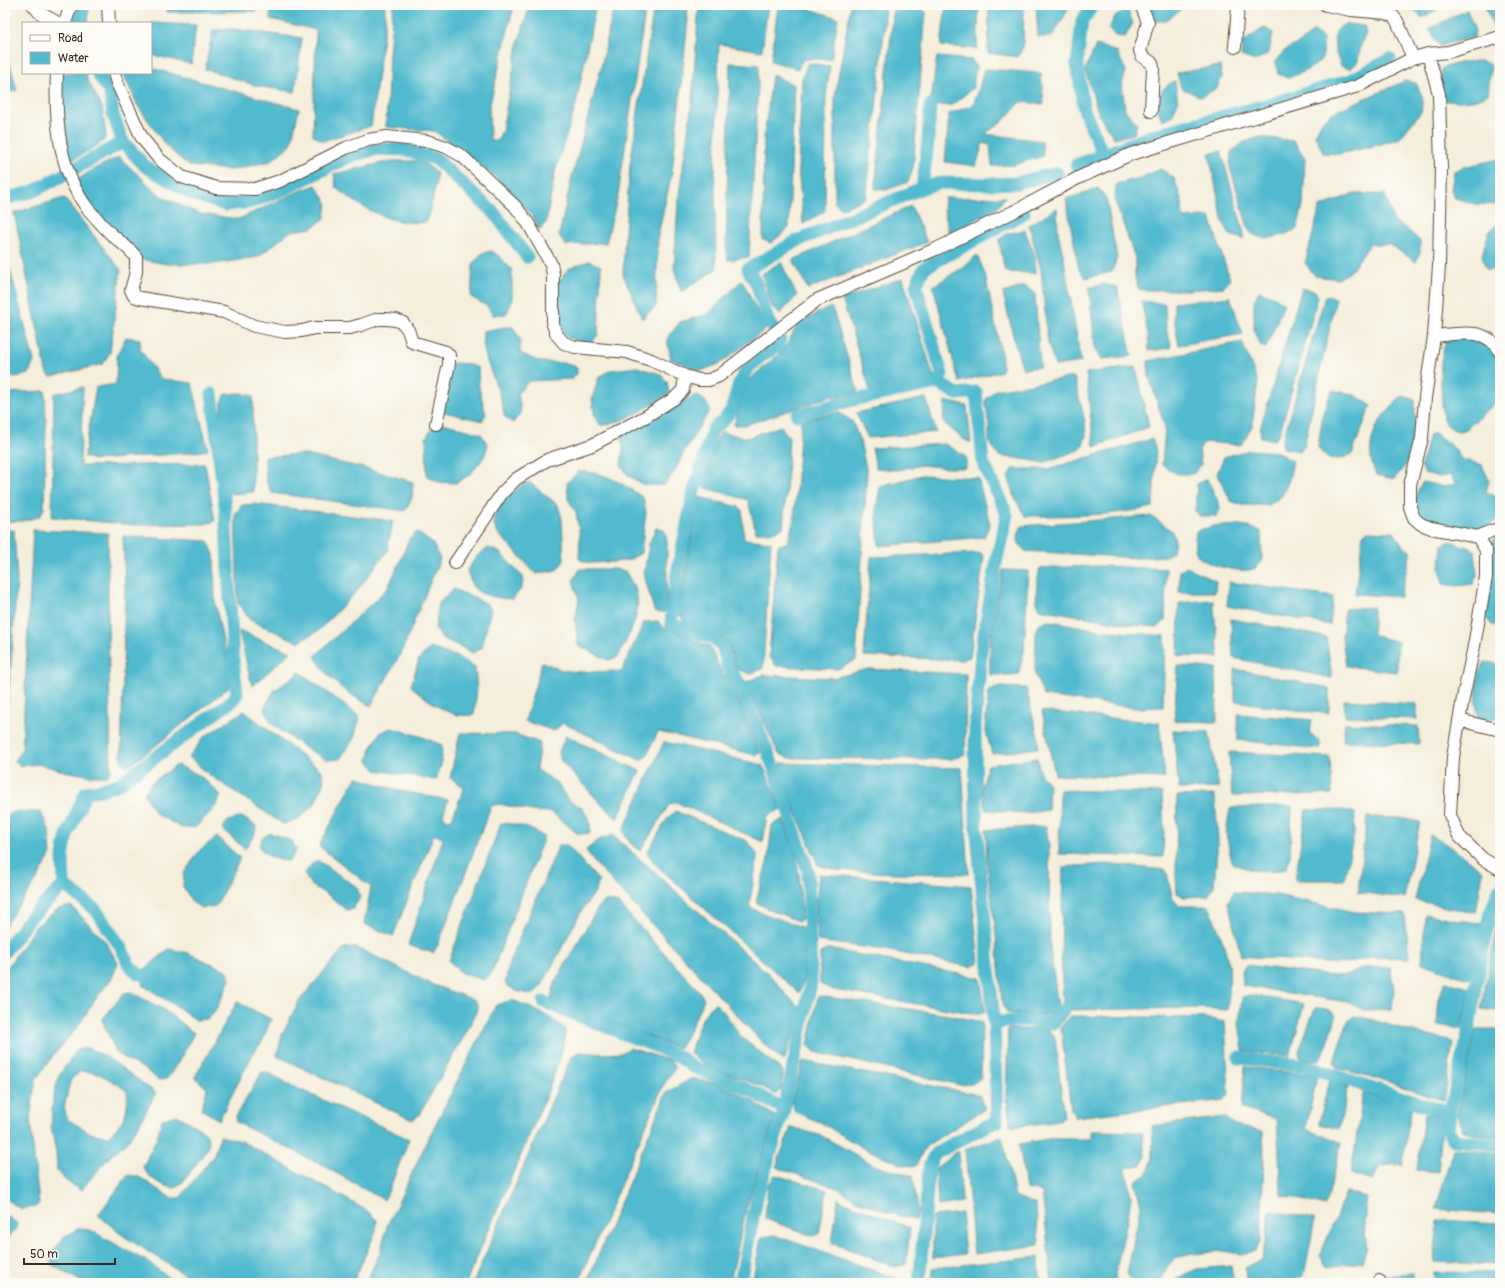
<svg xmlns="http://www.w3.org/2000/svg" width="1505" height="1288" font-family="Pangolin,sans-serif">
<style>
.water{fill:#51bace;stroke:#467276;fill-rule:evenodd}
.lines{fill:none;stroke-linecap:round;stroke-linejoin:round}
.canal{stroke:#51bace;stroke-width:13}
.minor-casing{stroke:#57473a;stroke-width:14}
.minor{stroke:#fff;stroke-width:12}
</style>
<rect width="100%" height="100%" fill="#fdfcf7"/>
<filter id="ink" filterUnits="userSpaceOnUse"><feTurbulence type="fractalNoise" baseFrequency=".025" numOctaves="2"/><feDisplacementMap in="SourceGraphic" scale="8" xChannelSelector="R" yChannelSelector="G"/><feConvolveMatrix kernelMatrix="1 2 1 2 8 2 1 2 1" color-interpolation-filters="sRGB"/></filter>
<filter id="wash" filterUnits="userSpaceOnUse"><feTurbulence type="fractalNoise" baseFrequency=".012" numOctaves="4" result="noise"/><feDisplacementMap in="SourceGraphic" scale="16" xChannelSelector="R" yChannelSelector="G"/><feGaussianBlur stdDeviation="0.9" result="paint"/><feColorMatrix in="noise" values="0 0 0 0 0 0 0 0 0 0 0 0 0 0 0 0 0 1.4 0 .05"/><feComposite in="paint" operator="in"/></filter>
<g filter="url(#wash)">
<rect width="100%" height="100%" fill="#f4eedb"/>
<!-- water -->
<path class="water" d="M67,5h22l-1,18h-25z
M167,5h90l-1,6 -89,1z
M271,5h114v16l-14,105 -48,15 -10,-6 3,-105 -46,-11z
M393,5h121l-25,103 1,32 7,1 5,-10 16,-87 12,-39h66l-20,99 -21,68 -9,51 -7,7 -5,-12 -39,-41 -29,-23 -32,-23 -48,-4 3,-73z
M614,5h32l-28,190 -12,48 -41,2 -6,-10 12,-54 30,-113z
M654,5h33l1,15 -16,152 -14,63 -2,71 -14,13 -19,-45 2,-42 5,-67z
M699,5h69l-6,46 -43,-7 -4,128 1,97 -35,23 -7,-24 4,-66 14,-100z
M778,5h33l-1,4 28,9 -7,41h-28l-5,10 -27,-8z
M851,5l33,1 1,16 -13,125 -6,51 -24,11 -7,-6v-107z
M894,5h19l13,7 -13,156 -5,14 -22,8 -11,-1z
M946,5h33l-2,44 -36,-3z
M989,5h35l-1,42 -5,10 -30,-4z
M1036,5h35l-19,32h-14z
M1144,5h43l-22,16h-9l-10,-8z
M1419,5h18l3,3 -18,10 -8,-8z
M1484,5h16v25l-4,2z
M1127,9l6,14 -8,14 -10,-1 -6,-8 6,-12z
M1467,10l8,21 -1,6 -35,9 -10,-17z
M151,23l45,2 -5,39 -40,-9z
M1346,24l18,2 2,8 -5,10 -3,18 -8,7 -9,-3c-4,-9 -11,-27 -3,-37 2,-2 5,-4 8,-5z
M1264,28l9,4 -4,21 -14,8 -14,-5 2,-14z
M233,29l69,9 -7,54 -38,-6 -52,-17 8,-39z
M1314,31l9,7c0,5 1,11 0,16 -1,12 -25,20 -35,24l-10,-4 -2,-12 8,-11 17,-9z
M1096,45l21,7 9,19 -4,13 3,26 12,14 -3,10 -20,4 -15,-23 -14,-45z
M5,46l12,44 -12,3z
M937,57l35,3 4,7 -3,21 -21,17 -22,1z
M1480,61l11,3 -3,30c-12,8 -28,7 -42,7l-6,-19 2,-14 20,-6z
M730,63l29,2 -10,192 -21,3 -2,-14z
M808,63l22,3 -4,29 -1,116 -22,13 -5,-57 4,-88z
M1220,66l2,11 -5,11 -16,9 -20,-9 -4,-15z
M151,68l148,41 -8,35 -20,17 -39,9 -43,-4 -23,-20 -28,-40 -15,-33h28z
M984,69l57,4 3,31 -23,-2 -17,18 -19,14 57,7 1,15 -29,9 -22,1 -2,-21 -7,-2 -7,23 -31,-4 4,-48 24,-9 5,-13z
M54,73h32l1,6 15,28 4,29 -4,6 -34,21z
M772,75l22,10 -5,143 -18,15 -8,-3 1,-102z
M1175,81l3,21 -6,14 -10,4c-8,-17 -5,-31 13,-39z
M1405,81l11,2 7,15 -2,14 -21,26 -26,8 -36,8 -15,-1 -8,-18 7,-14 12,-9z
M1260,137l34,4 11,17 -2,47 -6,24c-15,7 -34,15 -48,2l-19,-64 1,-15 13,-10z
M1221,151l23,82 -1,6 -13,-4 -7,-13 -14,-68z
M119,157l42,39 39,18 39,5 58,-27 19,-7 11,18 -2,15 -13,10 -21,3 -33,26 -44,7h-48l-31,-6 -62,-75 19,-13z
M1500,159v46l-26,-1 -19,-6 -4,-8 3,-19 9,-4z
M391,161h31l15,12 -4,25 -7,24c-35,4 -64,-14 -90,-34l-2,-14z
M1161,169l13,9 8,24 1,16 27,-1 20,63 -6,7 -36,3h-49l-4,-12v-20l-20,-57 1,-17 24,-6z
M1098,188l8,10 11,59 -5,15 -26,6 -7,-8 -13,-71z
M1353,194h32l9,28 11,6 15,13v11l-4,10 -27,-18h-19l-19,27 -13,8 -23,-3 -10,-13 15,-56z
M1005,197l-9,12 -47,25 -5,-24 1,-12z
M64,198l57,72 -11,82 -7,12 -52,13 -5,-6 -32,-158z
M911,206l16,36 -119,47 -15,-29z
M1057,208l1,24 6,27 17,103 -26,4 -7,-23 -7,-73 -12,-45z
M1499,223l1,1v47l-14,-2 -4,-14 7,-23z
M1025,230l10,26v17l-30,-1 -6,-32 7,-6z
M5,250l29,111 -5,13 -24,5z
M492,251l7,5 13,14v32l-6,12 -13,1 -6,-9 -16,-9 2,-33 9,-11z
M977,255l8,19 17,84v13l-43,11 -26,-96 29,-18z
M589,261l12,5 -3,69 -5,6 -6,2 -19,-5 -11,-13v-41l11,-15z
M781,262l16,34 -17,18 -8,-7 -10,-33z
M903,278l31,100 -50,14 -14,-2 -28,-91z
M742,280l24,49 -45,34 -20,8 -30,-12 -4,-20 13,-17 28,-8z
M1103,284l14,3 15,69 -31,3 -6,-11 -6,-60z
M1025,286l10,8 5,73 -17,2 -8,-25 -12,-51z
M1302,288l13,3 3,6 -38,135 -6,8 -13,-3 -1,-8z
M1259,291l16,6 9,7 -18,44 -5,-2 -7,-15v-30z
M1325,296l11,2 -32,148 -4,5 -16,-3 -2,-5z
M1230,297l13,37 -64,11 -5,-26v-16z
M1141,301l24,3 1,25 5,15 -1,4 -21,3 -1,-17z
M831,307l3,6 24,79 -29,5 -84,28h-11l12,-43 37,-31 16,-29z
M505,327h8l7,12v14l20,9 23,1 14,4v7l-5,5 -43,2 -11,12 3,19 -8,11 -8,-6c-2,-7 -3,-14 -5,-21 -7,-22 -19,-40 -17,-65z
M126,337l14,2v10l21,30 31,4 16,67 -20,3 -93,7 -11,-3 12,-70 20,-3 1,-29z
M1457,338h21l18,14 4,8v33l-6,11 -29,26 -7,1 -6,-2 -7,-6 -2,-5c-1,-22 -6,-56 3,-76z
M1242,342l16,40 -6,44 -11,19 -35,-3 -7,7 2,16 -8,9h-16l-15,-9 3,-38 -16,-50 -1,-16z
M453,363l16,1 9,4 1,20 7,26 -4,7 -46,-11z
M637,367l23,7 7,7 2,12c-14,11 -52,34 -69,32l-6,-12 -2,-14 7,-22 12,-7z
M1136,367l13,60 -55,20 -8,-74z
M1074,377l11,45 1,15 -5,12 -38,14 -13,-3 -31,-4 -10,-14v-17l-4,-25 10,-10z
M83,387l-3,79 125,-2 10,57 -10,3 -72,1 -81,-8 2,-123z
M1332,390l21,4 18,11 -19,49 -11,5 -14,-1 -9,-10 5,-35z
M45,391l1,31 -2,87 -5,8 -17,4 -17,1v-129z
M242,393l11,3v96l-21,2 -4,-8 -8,-63 2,-23 4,-6z
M697,395l9,7 4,8 -24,38 -11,23 -11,14h-20l-15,-9 -8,-10 2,-20 -2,-11 30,-14 19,-16z
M1403,396l12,4v29l-4,20 -5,16 -12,14 -18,-4c-2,-6 -5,-12 -5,-18 -3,-26 14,-46 32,-61z
M926,398l10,34 -68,6 -12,-25z
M945,401l22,5 4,37 -8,-4 -20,-17z
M838,412l14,9 8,20 7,31 -11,188 -18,9 -62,-3 -7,-10 9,-110 10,-4 6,-24 7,-97z
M436,421l45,13 7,11 -4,12 -13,17 -15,9 -17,-1 -12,-6 -1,-38z
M781,426l8,11 -3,59 -3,32 -11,4h-16l-8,-32 -45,-13 12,-41 6,-14 26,6z
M1435,433l20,16 6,10 21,6 7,15 -3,12 13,6c2,7 2,15 -2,21 -13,19 -59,5 -77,-2 -6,-13 -6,-23 3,-35l21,5 11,-3 -4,-9 -11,2 -16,-4 -3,-8 8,-30z
M1152,439l4,12 -3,56c-42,9 -85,9 -128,9l-9,-16 -8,-23 4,-8h36z
M945,444l21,13v11h-17l-27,-3 -26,5 -20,-2 -4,-20z
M1250,450l27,2 16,9 -4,19 -7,16 -13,9h-27l-11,-4 -14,-27 7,-17z
M301,454l67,15 45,13 -1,16 -7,13 -133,-18 -6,-12 -1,-24z
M579,471c27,2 42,11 64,27l3,14 -5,41 -12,7 -14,2 -26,1 -10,-4 1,-22 -4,-25 -8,-13 -1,-16z
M922,475l56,3 12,46 -6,13 -105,9 -3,-37 4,-23z
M1207,479l10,20 3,10 -3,7h-18l-4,-5 2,-27z
M529,482l29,23 4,14 2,42 -8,9 -20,4 -40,-43 -3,-12 10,-18 21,-18z
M698,497l41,10 3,4 2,28 27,3 -8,126 -12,6 -15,-5 -7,-24 -5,-7 -39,-16 -7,-9z
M255,504l138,17 -6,31 -32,41 -37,38 -20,11 -48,-22 -12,-17 -3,-89 7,-9z
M1151,516l21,15 3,9 -2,12 -7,4 -28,2 -113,-7c-9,-10 -9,-13 -3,-25z
M1241,525l20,6 1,31c-3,4 -7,7 -13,8 -11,2 -44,-5 -51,-14 -5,-7 -3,-17 -2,-25l18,-5z
M656,528l8,1 3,12v70l-8,2 -5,-3 -10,-35 5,-31z
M5,530h9l3,48 -8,114 -4,40z
M33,530l75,3v84l3,153 -4,6h-14l-29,-5 -26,-7 -18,2 -5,-5 7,-12z
M1368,531l26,1 7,12 10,8 -11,45 -45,-3 8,-59z
M417,532l16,12 7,15 -39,94 -30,53c-26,-14 -41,-24 -56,-50l72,-67 13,-27 9,-23z
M1496,534h4v92l-8,-1 -7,-7 4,-41 2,-31z
M123,536l85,5 6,13 1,49 16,76 -3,9 -84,67 -15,11 -8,-3 4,-179z
M1450,541l25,9 2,25 -4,9 -16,2 -14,-2 -3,-17 2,-21z
M489,548l10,4 25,26 -3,11 -8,10c-12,-1 -35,-2 -41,-14 -2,-5 -4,-11 -5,-15l11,-15z
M981,553l3,4 -14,100 -8,3 -98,-4 7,-99z
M1100,566l66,3 -1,52 -7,6 -31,-3 -88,-15c-5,-14 -2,-27 1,-41z
M1186,567l30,14 -1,11h-36l1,-22z
M580,569h35l10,2c3,6 7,11 10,17 9,24 -7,48 -17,69l-10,3 -30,-15 -3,-25 4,-21 -6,-18z
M1003,570l25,1 -4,81 -6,23h-28c-2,-35 6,-70 13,-105z
M1229,582l104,15 -3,28 -103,-19z
M454,589l33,15 4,5 -9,39 -9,5 -31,-15 -7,-10 4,-25z
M1213,600l6,57 -41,-1 1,-53z
M1373,607v28l25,7 -1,30 -51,-6 -4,-28 3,-29z
M1231,619l95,18 6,41 -99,-20z
M658,621l4,6 47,19 14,28 8,7 29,72 -4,2c-33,-7 -65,-17 -98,-23l-12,25 -6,3 -77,-37 -9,8 -29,-10 17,-59 20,8 17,2 43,-1 22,-49z
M1050,621l49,9 66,6 -2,71 -26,1 -93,-12 -9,-22 1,-41 4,-10z
M239,631l52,21 -39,34z
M430,648l28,9 17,11 2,20 -3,27c-5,0 -11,1 -16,0 -16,-3 -35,-19 -47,-29l8,-27z
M1485,662l15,2v53l-16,3 -6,-2 -2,-15 2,-30z
M1178,666l38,2 1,54 -43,-1z
M868,669l98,5 -1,80 -13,5 -164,-1 -10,-5 -32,-71 17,-7 71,3z
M1235,669l94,19v25l-26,-2 -68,-10z
M300,672l60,45 -6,21 -14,21 -13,1 -26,-15 -29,-21 -8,-16 10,-17z
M1002,687l24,1 12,49v11l-46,6 -7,-26 4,-38z
M1344,700l73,4v15l-72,-3z
M244,711l78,60 2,11 -10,23 -16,14 -15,5 -75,-50 -19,-17 15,-20z
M1042,711l117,12 6,55 -110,-3z
M1238,714l74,6 -2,14 10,7v8l-82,-9z
M1345,723l73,3 1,18 -76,-3z
M391,728l29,8 22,9 -1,21 -5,14 -60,-10 -8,-9 3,-12 9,-16z
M1173,730l36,2 10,56 -40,1z
M460,733l55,1 25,9 -4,26 21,14 11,17 14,8 8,13v12l-12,1 -27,-22 -19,-1 -33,-7 -8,2 -53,139 -5,8 -25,-8 35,-106 -9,-5 -41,102 -29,-12 7,-37 -52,-41 36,-67 3,-2c28,12 59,17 90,23l-5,15 4,5 5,-1 12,-32 -14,-9z
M566,736l74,35 -23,48 -11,-10 -45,-48 -3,-8z
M664,742l99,23 18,44 -14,7 -4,26 -87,-40 -7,3 -29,46 -10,-8 -7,-12z
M1229,752l101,5 2,37 -100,2z
M1037,758l4,17 8,9 -1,26 -21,3 -42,-3 -3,-22 6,-23z
M781,763l181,5 7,106 -75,-1 -58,-3 -18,-5 -39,-95z
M177,765l22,10 22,20 -4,10 -21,22 -14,1 -27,-15 -11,-19 7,-11z
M1060,790l102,3 2,36 -1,28 -104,-3z
M1215,795l3,45 -4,46 -6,10 -24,1 -7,-4 -1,-18 1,-79z
M1292,806l-2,50 -4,13c-23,5 -32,3 -54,-6l-6,-30 4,-25z
M1306,810h37l12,3 -1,21 -10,46h-49z
M17,811l24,1 8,18 2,24 -14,26 -32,45v-109z
M675,811l72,30 10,13v7l-8,44 3,4 52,19v52l-5,13 -143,-128 -9,-12 20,-34z
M242,817l14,9 -1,8 -10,15 -23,-20 6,-8z
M1367,817l33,1 20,4 -16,76 -46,-6z
M783,819l12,33 4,23 3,44 -4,2 -30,-12 -12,-7 12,-43 4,-34z
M501,823c17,1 29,4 43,14l-53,137 -7,6 -23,-7 -12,-12z
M1046,826l3,20 1,101 8,60 -5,8 -45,-2 -6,-8 -4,-52 -11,-92 -1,-31z
M270,833l22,8 5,9 -8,11c-13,0 -21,-4 -30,-14l3,-9z
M613,835l161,144 12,16 15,13 -17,53 -21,-18 -169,-181 -8,-12 13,-10z
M1430,835l18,10 35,26 -7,41 -12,-1 -49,-11z
M217,837l23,21 -24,48 -15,2 -9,-6 -9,-16 1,-13 16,-23z
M559,845h8l32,36 -3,10 -14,19 -41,77 -8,8 -17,-4 -11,-7 5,-24z
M317,860l40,27 3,11 -7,11 -7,1 -15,-13 -20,-12 -7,-11 7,-9z
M1105,864l61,6 7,29 6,7h30c7,18 16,37 19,57 3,13 1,34 -1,47l-26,-2 -138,2 -2,-54 2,-89z
M819,874l152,12 8,77 -8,4 -86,-17 -67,-9 -2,-38z
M1234,892l43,3 77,17 51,2 4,44 -39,-1 -19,5 -15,2 -95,-8 -13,-54z
M607,900l11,3 81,88 5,8 -20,43 -5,6 -117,-44 -11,-7 5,-17 29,-50 14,-24z
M71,906l34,35 13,22 -6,15 -15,19 -21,32 -24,28 -16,22 -6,40 9,85 -4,3 -14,2 -16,-11v-227l31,-45 22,-17z
M1500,908v99l-1,4 -18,-2z
M1425,914l58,10 -10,55 -11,-2 -40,-14z
M356,947l77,38 42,15 3,7 -7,17 -52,91 -7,5 -135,-64 5,-21 17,-34 45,-53z
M169,949l19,4 40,18 2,9 -13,28 -9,11 -12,1 -20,-14 -32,-20 -5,-12z
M829,949l151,29 5,33 -8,3 -143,-24 -14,-6v-31z
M1246,965l88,11 15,-1 14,-7 27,-1 4,23 -2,19 -28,1 -17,-8 -104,-16 -1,-15z
M1445,982l25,6 -9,41 -24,-4 2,-29z
M130,992l33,17 31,24 -12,23 -15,23 -8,1 -16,-12 -18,-9 -9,-7 -14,-32 22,-27z
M1250,995l54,9 -14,52 -47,-5 -4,-28 3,-26z
M818,996l131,19 33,7 -1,56 -9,6 -12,1 -145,-33 -7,-7z
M512,1000c19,8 38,15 53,29l-1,13 -4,16 -14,38 -80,187h-100l15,-33 6,-24 45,-95 64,-126z
M237,1002l34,17 -9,23 -8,10 -35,68 -18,-11 6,-20 -12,-12z
M715,1003l9,9 17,25 42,34 -2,19 -6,4c-5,-3 -11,-7 -17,-9 -22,-10 -51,-14 -68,-32 5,-16 10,-39 25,-50z
M1315,1008c9,0 18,1 21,9l-9,29 -8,15 -19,-3 -1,-7z
M1070,1016l135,2 20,4 4,73 -5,5 -149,17 -4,-7 -10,-83z
M1354,1016l12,2 43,13 44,11 -9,58 -16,-4 -42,-15 -49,-13 -3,-8 14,-39z
M1008,1029h40l7,9 9,80 -11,4 -42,5 -5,-31z
M1476,1029h24v108l-27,-3 -11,-4 -5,-15z
M88,1048l19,9 49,36 -18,33 -12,17 -14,11 -31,36 -15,-9 -9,-10 -1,-19 -5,-25 2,-30 7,-23 18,-25zM81,1071c18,0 32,10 46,20 2,21 -3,31 -19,45l-15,-2 -25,-14 -4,-12 4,-18 3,-11z
M630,1048l41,13 4,7 -12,18 -85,197h-105l98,-226 8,-5 25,2 17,-1z
M803,1061l176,34 6,14 -59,37 -10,20 -12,-1 -43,-18 -39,-24 -27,-11 -3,-10z
M1245,1067l72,8 -11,54 35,14 -15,63 -45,-11 -4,-76 -35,-10z
M262,1072h5l25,14 117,53 -20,51 -5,10 -62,-35 -86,-43v-7z
M692,1078l25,6 36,17 22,15 -29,93 -16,74h-143l79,-190z
M1329,1079l19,8 -9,42 -20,-5z
M1363,1093l49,13 -10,58 -22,2 -8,15 -21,-7z
M1424,1114l19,2 -5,56 -21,-2z
M177,1115l28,17 4,9 -1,7 -25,34 -9,6c-14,-3 -24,-8 -31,-21l14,-30 5,-18z
M1225,1117l10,8 28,6 1,24 -3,85 -6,11 -15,3 -17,-3 -30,3 -18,4 -8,9 -7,16 -26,-1 -7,-8 14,-68 -6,-25 12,-6 6,-17 -1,-32z
M791,1127l31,9 54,30 37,10 5,35 -2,9 -23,-6 -37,-14 -16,-11 -64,-22z
M1091,1131l51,1 3,23 -4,11 -15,2 5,29 -4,25 -12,52 1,9h-64l-10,-91 -16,-3 -7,-45 30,-5h42z
M220,1136l21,5 125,69 11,10 -1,11 -23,52h-155l-73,-46 -27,-22 30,-40 11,2 32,21h9l34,-43z
M1002,1136l13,60 21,9 3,40 -65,9 -9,-104z
M1453,1149l47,4v61l-64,-5z
M958,1151l4,51 -24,4 -2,-38z
M775,1175l52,15 -8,44 -6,2 -48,-17 3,-34z
M1346,1192l21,5 -3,27 3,23 -5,15 -35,5 -7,-11z
M838,1199l72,29 -4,36 -11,3 -63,-24z
M1270,1211l45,8 -11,57 -15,5 -43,-1 -1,-12 17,-8z
M961,1213l4,41 -32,4v-42z
M5,1215l12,8 1,3 -13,14z
M1438,1220l62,3v42l-66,-3z
M78,1229l12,1 58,32 28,21h-92l-32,-18 -2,-9 14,-19z
M774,1235l127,45v3h-149l9,-45z
M1039,1257l1,26h-108l1,-15z
M1231,1266l3,17h-57l1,-5 19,-9z
M1433,1272l67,1v10h-66z
M1413,1273v10h-31v-8z"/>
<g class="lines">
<!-- canal -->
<path class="canal" d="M1093,5l-11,16 -5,44 7,45 19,44
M98,74l12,19 3,22 10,27 23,25 46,27 34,11 25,-3 34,-13 66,-33 26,-7 29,1 30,9 59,55 32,43
M1076,165l80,-31 118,-31 77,-23 39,-21
M922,188l6,-46 2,-36
M5,199l29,-8 89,-49
M938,383l4,-9 -26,-88 8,-18 100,-55
M797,415l56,-15 85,-17 19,11 19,-2 7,70 24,53 -10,43 -16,94 -6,74 1,96 18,201 3,99 -11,4 -50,27 -6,10 -2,17 -9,103
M64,885l32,25 26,39 7,16 10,9
M1499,889l-10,28 -25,137 -14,57 -2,20 6,9 46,5
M5,951l26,-34 33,-32 -1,-29 4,-21 19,-43 14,-2 19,-6 113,-83 5,-7 -4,-34 -8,-153 -13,-113
M544,1002l118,47 17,8 14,10 58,24 33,18
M994,1023l29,-3 31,3 9,-13
M1239,1058l67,8 127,42 17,3
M740,1283l18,-90 25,-80 28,-130 -3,-112 -34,-103 -34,-84 -12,-17 -6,-21 -9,-8 -42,-14 6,-51 17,-82 19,-62 11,-9 8,-11 7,-25 7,-14 18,-16 14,-8 2,-8 -12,-18 -12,-37 -8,-14 49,-28 125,-53 17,-5 52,1 25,-1 41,-10"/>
</g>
</g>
<g filter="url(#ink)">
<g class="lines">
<!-- minor casing -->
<g class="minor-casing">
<path id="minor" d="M33,5l7,8 18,10
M108,5l1,18
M1141,5l7,17 -8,29 2,5 10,7 1,5 -2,43
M1326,5l25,5 35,3 7,3 4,5 16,37
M65,23l6,-18
M1235,47l3,-42
M1428,54l11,40 2,74 -2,98 -5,70 -9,62 -3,40 -12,47v22l4,11 7,6 10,4 47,9 8,13v27l-12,69 -11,52 -10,59 -3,58 9,21 24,23 17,10
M57,73c-2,46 1,97 31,136 7,8 15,17 23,25 8,7 18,14 25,23v15l-5,18 3,6 6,2 84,14 30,14 31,6 17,-1 12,-3h36l11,-3 17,-6h8l10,1 7,3 5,7 4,12 34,10 3,3v9l-13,60
M114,73l3,10 25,55 17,21 23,18 34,11 39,1 25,-8 66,-33 22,-8 19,-3 40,4 19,6 16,9 53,50 13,17 23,41 2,10v51l4,10 7,8 11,4 52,5 24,8 34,16 14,4h10l10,-4 98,-76 119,-51 77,-37 67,-35 51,-23 227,-68 55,-28 15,-4 20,-2 52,-15
M1434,336c24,-2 53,-10 66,16
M1478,537l13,-6 9,-2
M455,563l47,-70 14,-14 31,-19 45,-15 53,-28 30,-19 8,-8 2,-14
M1459,720l41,10
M1379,1281v2"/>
</g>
<!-- minor -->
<use href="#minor" class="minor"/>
</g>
</g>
<!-- margin -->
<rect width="1505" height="1288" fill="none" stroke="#fdfcf7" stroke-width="20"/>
<!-- legend -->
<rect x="22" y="22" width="130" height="52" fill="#fdfcf7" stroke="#afa8a0"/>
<rect x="30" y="35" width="20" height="6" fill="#ffffff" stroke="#afa8a0"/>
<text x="58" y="42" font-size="12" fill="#3b2a1e">Road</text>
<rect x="30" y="52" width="20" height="12" fill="#51bace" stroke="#afa8a0"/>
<text x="58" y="62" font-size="12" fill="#3b2a1e">Water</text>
<!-- scale -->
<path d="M24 1258v6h91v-6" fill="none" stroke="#3b2a1e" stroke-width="2"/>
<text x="30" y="1258" font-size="12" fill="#3b2a1e" stroke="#fdfcf7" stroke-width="3" paint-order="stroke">50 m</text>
</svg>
